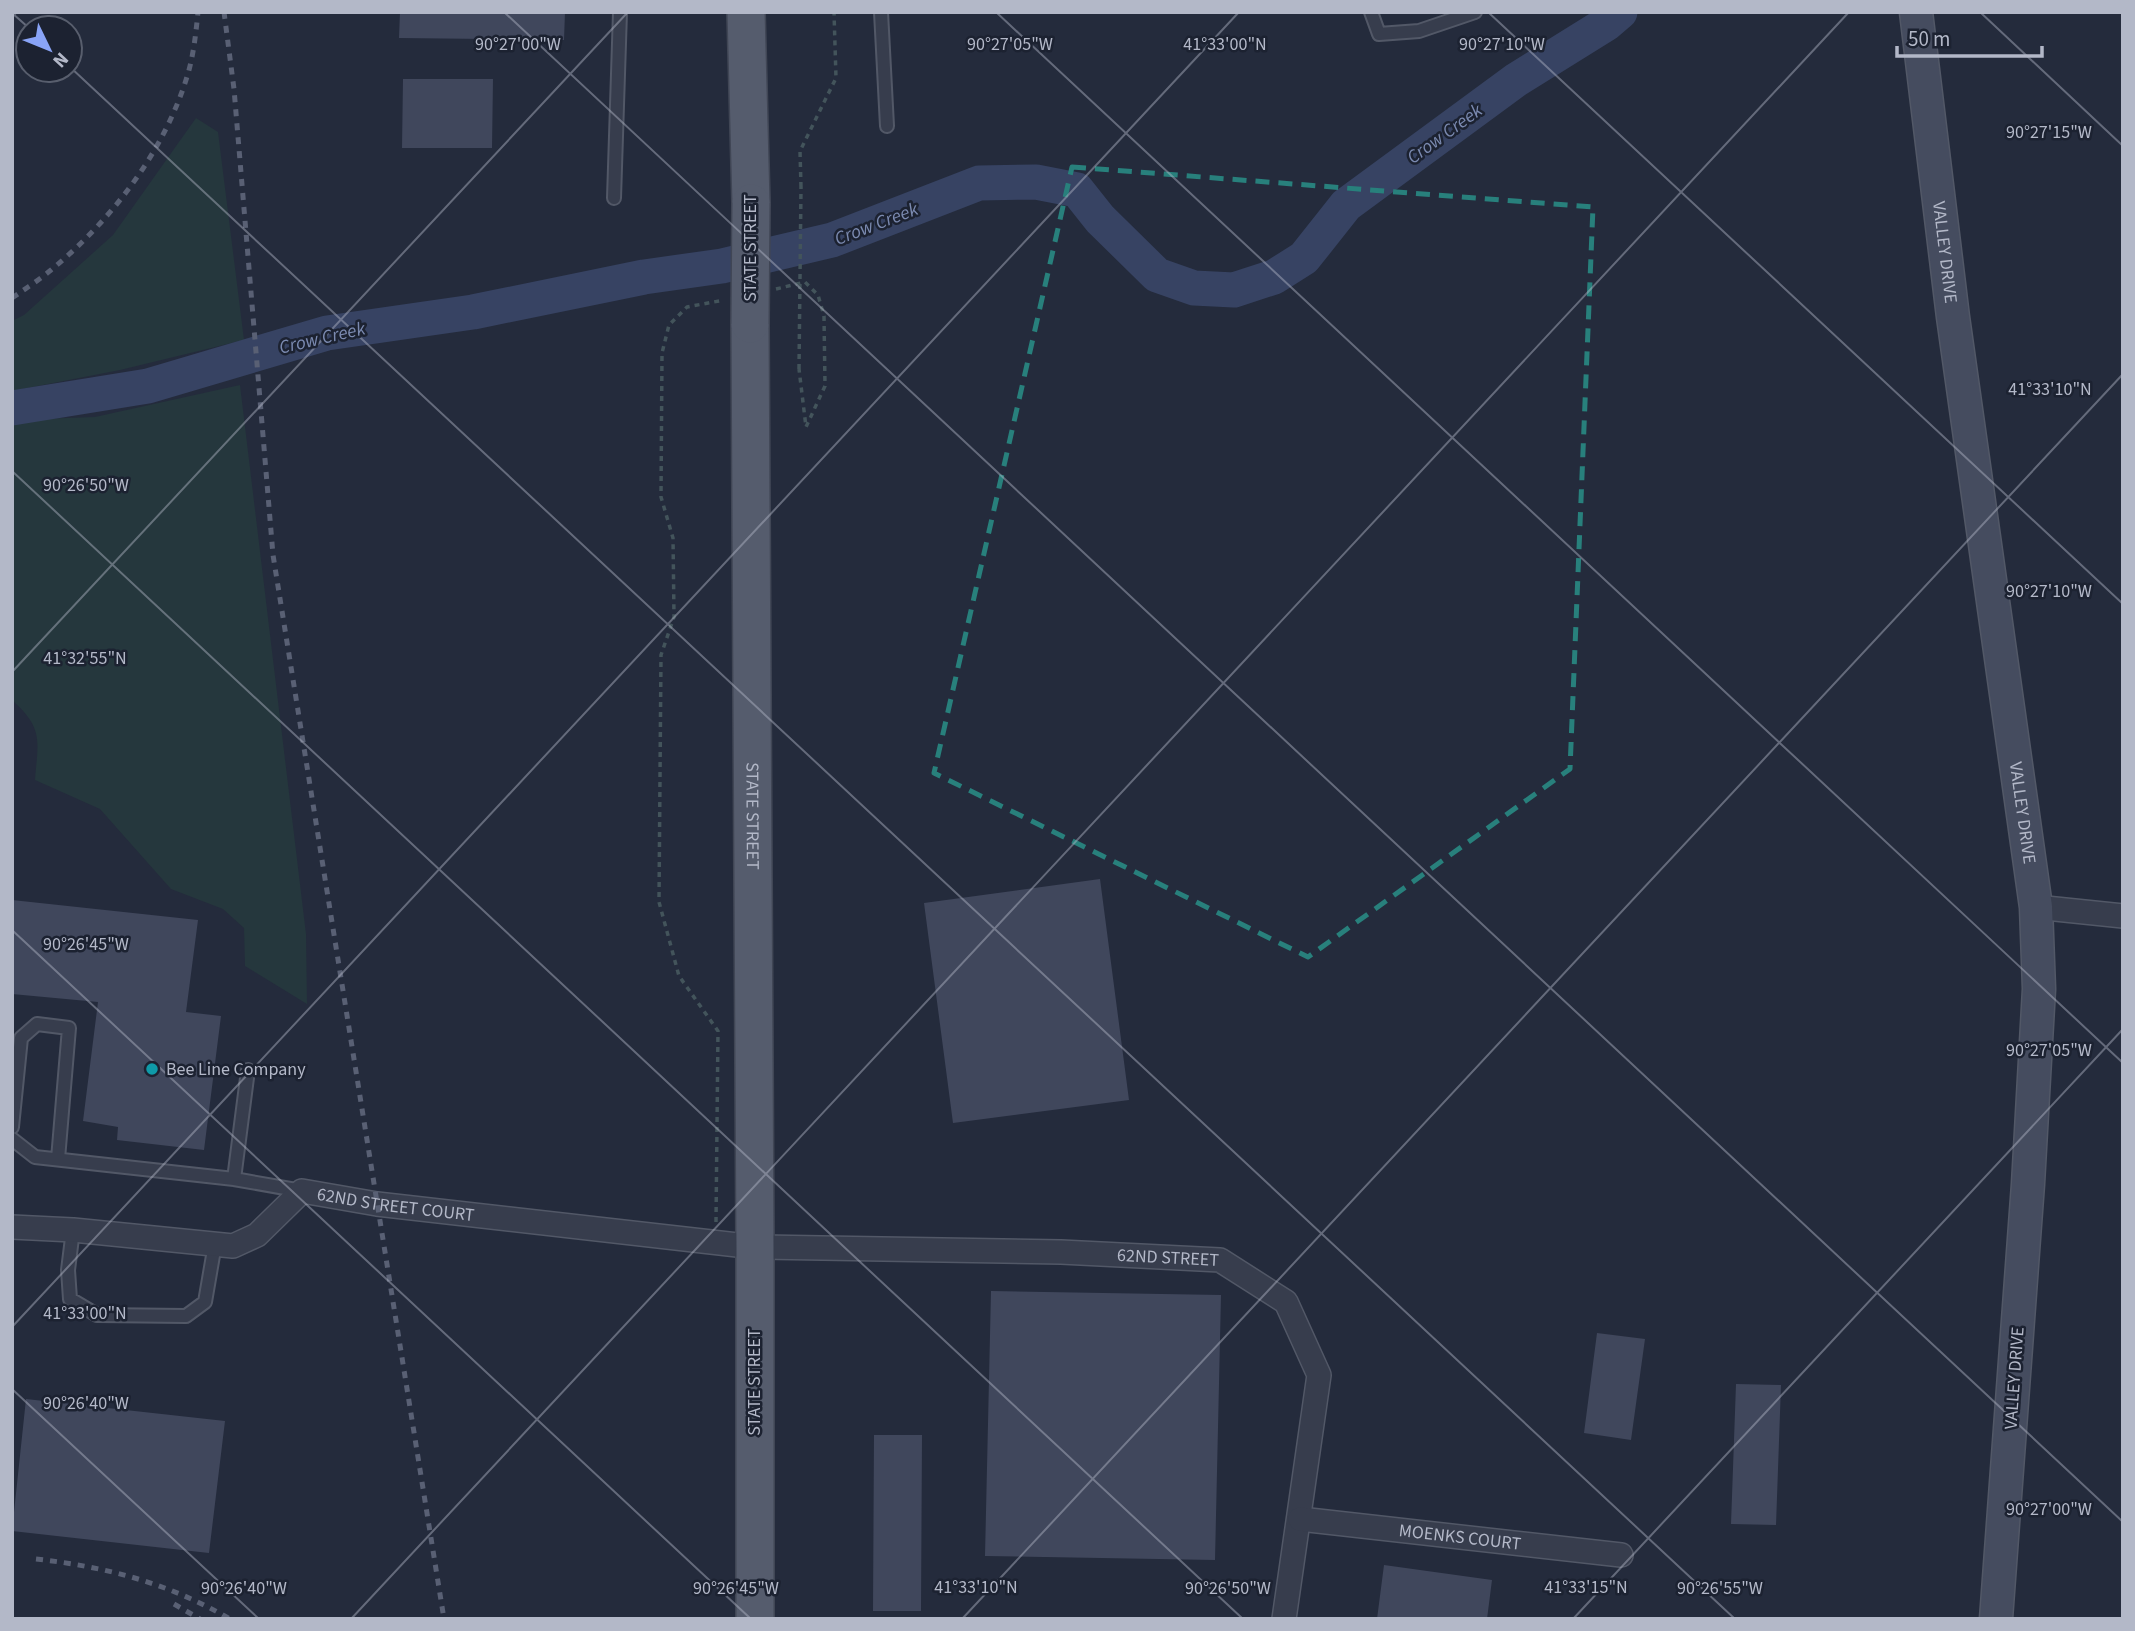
<svg xmlns="http://www.w3.org/2000/svg" width="2135" height="1631" font-family="'Source Sans 3',sans-serif">
<style>
.green{fill:#25373d}
.lines{fill:none;stroke-linecap:round;stroke-linejoin:round}
.river{stroke:#374363;stroke-width:35}
.building{fill:#40475c}
.lane-casing{stroke:#525867;stroke-width:16}
.street-casing{stroke:#525867;stroke-width:26}
.secondary-casing{stroke:#525867;stroke-width:35}
.primary-casing{stroke:#404655;stroke-width:40}
.path{stroke:#43545b;stroke-width:3.5;stroke-dasharray:5 5;stroke-linecap:butt}
.lane{stroke:#373d4d;stroke-width:12}
.street{stroke:#373d4d;stroke-width:23}
.secondary{stroke:#454c5f;stroke-width:32}
.primary{stroke:#555c6d;stroke-width:37}
.rail{stroke:#596074;stroke-width:5;stroke-dasharray:7 7;stroke-linecap:butt}
.primary-bridge-casing{stroke:#404655;stroke-width:40;stroke-linecap:butt}
.path-bridge{stroke:#43545b;stroke-width:3.5;stroke-dasharray:5 5;stroke-linecap:butt}
.primary-bridge{stroke:#555c6d;stroke-width:37}
.marked{fill:none;stroke:#28807c;stroke-width:5;stroke-dasharray:14 9;stroke-linejoin:round}
.ticks{fill:none;stroke:#b3b8c8;stroke-width:2;stroke-opacity:0.45}
.culture-dot{fill:#0f9aa8;stroke:#1c2231;stroke-width:2.5}
.labels{text-anchor:middle;stroke-width:5;stroke-linejoin:round;paint-order:stroke}
.street-label{font-size:18px;fill:#b3b8c8;stroke:#1c2231}
.poi-label{font-size:18px;fill:#b3b8c8;stroke:#1c2231;text-anchor:start}
.water-label{font-size:19px;font-style:italic;fill:#7b8ab0;stroke:#1c2231}
.ticks-label{font-size:18px;text-anchor:middle;fill:#b3b8c8;stroke:#1c2231;stroke-width:5;stroke-linejoin:round;paint-order:stroke}
</style>
<rect width="100%" height="100%" fill="#242b3c"/>
<!-- green -->
<path class="green" d="M196,118l22,14 26,208 -124,30 -108,21v-70l12,-6 89,-80z
M240,385l66,549 1,70 -62,-38 -1,-38 -21,-19 -52,-20 -71,-80 -65,-29c3,-40 9,-51 -23,-80v-275l27,-6 56,-2z"/>
<g class="lines">
<!-- river -->
<path class="river" d="M12,408l136,-22 179,-53 146,-21 171,-35 78,-11 110,-26 147,-57 57,-1 41,8 23,29 57,56 37,13 40,2 40,-13 30,-19 42,-53 170,-125 90,-56 14,-12"/>
</g>
<!-- building -->
<path class="building" d="M400,12h165l-1,28 -165,-2z
M403,79h90l-1,69h-90z
M1100,879l29,221 -176,23 -29,-220z
M12,900l186,20 -12,92 35,4 -17,134 -87,-10 1,-13 -35,-6 15,-119 -86,-8z
M991,1291l230,4 -6,265 -230,-4z
M1597,1333l48,6 -14,101 -47,-7z
M1736,1384l45,1 -5,140 -45,-1z
M26,1399l199,22 -16,132 -197,-22z
M874,1435h48l-1,176h-48z
M1384,1565l108,15 -5,39h-110z"/>
<g class="lines">
<!-- lane casing -->
<g class="lane-casing">
<path id="lane" d="M881,12l6,114
M1371,12l8,22 40,-3 56,-19
M614,198l6,-186
M12,1127l9,-89 16,-14 32,4 -11,131
M12,1139l23,18 199,22 68,12
M234,1179l14,-109
M73,1230l-5,40 2,29 27,16 89,1 19,-14 10,-58"/>
</g>
<!-- street casing -->
<g class="street-casing">
<g id="street">
<path d="M2036,907l87,9"/>
<path id="s1" d="M12,1227l61,3 160,16 24,-11 45,-44 75,13 378,43 306,5 159,8 66,42 33,73 -35,244"/>
<path id="s2" d="M1300,1519l321,36"/>
</g>
</g>
<!-- secondary casing -->
<g class="secondary-casing">
<g id="secondary">
<path id="s3" d="M1916,12l37,305 83,590 3,82 -11,195 -32,435"/>
</g>
</g>
<!-- primary casing -->
<g class="primary-casing">
<g id="primary">
<path d="M746,12l5,191"/>
<path id="s4" d="M750,324l5,923v372"/>
</g>
</g>
<!-- path -->
<path class="path" d="M801,187l-1,-36 36,-73 -2,-66
M776,289l29,-7 13,13 6,21 1,70 -19,41 -7,-58
M716,1222l2,-191 -39,-55 -20,-74 2,-247 13,-38 -1,-79 -12,-41 1,-144 7,-28 18,-18 37,-7"/>
<!-- lane -->
<use href="#lane" class="lane"/>
<!-- street -->
<use href="#street" class="street"/>
<!-- secondary -->
<use href="#secondary" class="secondary"/>
<!-- primary -->
<use href="#primary" class="primary"/>
<!-- rail -->
<path class="rail" d="M224,12l10,77 39,466 171,1064
M12,298c13,-9 27,-18 39,-28 62,-51 116,-122 138,-200 5,-19 7,-38 9,-58
M36,1559c71,8 132,24 194,60
M174,1604l26,15"/>
<!-- primary-bridge casing -->
<g class="primary-bridge-casing">
<path id="primary-bridge" d="M750,324l1,-121"/>
</g>
<!-- path-bridge -->
<path class="path-bridge" d="M799,369l2,-182"/>
<!-- primary-bridge -->
<use href="#primary-bridge" class="primary-bridge"/>
</g>
<!-- marked area -->
<path class="marked" d="M1072,167l521,40 -23,562 -262,188 -374,-184z"/>
<!-- ticks -->
<path class="ticks" d="M504,12l1619,1510M996,12l1127,1051M1488,12l635,592M1980,12l143,134M12,13l17,15M12,17l5,-5M70,67l1665,1552M12,471l1231,1148M12,672l616,-660M12,930l739,689M12,1327l1227,-1315M12,1389l247,230M351,1619l1498,-1607M962,1619l1161,-1245M1573,1619l550,-590"/>
<!-- markers -->
<circle class="culture-dot" cx="152" cy="1069" r="7"/>
<g class="labels">
<!-- street labels -->
<g class="street-label">
<text transform="translate(750 248) rotate(-90)" y="6">STATE STREET</text>
<text dy="6" stroke="none"><textPath href="#s3" startOffset="242">VALLEY DRIVE</textPath></text>
<text dy="6" stroke="none"><textPath href="#s3" startOffset="808">VALLEY DRIVE</textPath></text>
<text dy="6" stroke="none"><textPath href="#s4" startOffset="492">STATE STREET</textPath></text>
<text dy="6" stroke="none"><textPath href="#s1" startOffset="406">62ND STREET COURT</textPath></text>
<text dy="6" stroke="none"><textPath href="#s1" startOffset="1181">62ND STREET</textPath></text>
<text transform="translate(2014 1378) rotate(-86)" y="6">VALLEY DRIVE</text>
<text transform="translate(754 1382) rotate(-90)" y="6">STATE STREET</text>
<text dy="6" stroke="none"><textPath href="#s2" startOffset="161">MOENKS COURT</textPath></text>
</g>
<!-- poi labels -->
<g class="poi-label">
<text x="166" y="1075">Bee Line Company</text>
</g>
<!-- water labels -->
<g class="water-label">
<text transform="translate(1444 133) rotate(-36)" y="7">Crow Creek</text>
<text transform="translate(876 223) rotate(-21)" y="7">Crow Creek</text>
<text transform="translate(322 337) rotate(-13)" y="7">Crow Creek</text>
</g>
</g>
<g class="ticks-label">
<text x="518" y="50">90°27'00"W</text>
<text x="1010" y="50">90°27'05"W</text>
<text x="1502" y="50">90°27'10"W</text>
<text x="1225" y="50">41°33'00"N</text>
<text x="2049" y="138">90°27'15"W</text>
<text x="2050" y="395">41°33'10"N</text>
<text x="86" y="491">90°26'50"W</text>
<text x="2049" y="597">90°27'10"W</text>
<text x="85" y="664">41°32'55"N</text>
<text x="86" y="950">90°26'45"W</text>
<text x="2049" y="1056">90°27'05"W</text>
<text x="85" y="1319">41°33'00"N</text>
<text x="86" y="1409">90°26'40"W</text>
<text x="2049" y="1515">90°27'00"W</text>
<text x="976" y="1593">41°33'10"N</text>
<text x="1586" y="1593">41°33'15"N</text>
<text x="244" y="1594">90°26'40"W</text>
<text x="736" y="1594">90°26'45"W</text>
<text x="1228" y="1594">90°26'50"W</text>
<text x="1720" y="1594">90°26'55"W</text>
</g>
<!-- border -->
<rect width="2135" height="1631" fill="none" stroke="#b3b8c8" stroke-width="28"/>
<!-- north arrow -->
<g transform="translate(49 49) rotate(133)"><circle r="33" fill="#1c2231" stroke="#585e6d" stroke-width="2"/>
<path d="M0-5L12 26L0 18L-12 26Z" fill="#89a4f7"/>
<text y="-10" font-size="19" font-weight="bold" text-anchor="middle" fill="#b3b8c8">N</text>
</g>
<!-- scale -->
<path d="M1897 46v10h145v-10" fill="none" stroke="#b3b8c8" stroke-width="3.5"/>
<text x="1908" y="46" font-size="21" fill="#b3b8c8" stroke="#1c2231" stroke-width="5" paint-order="stroke">50 m</text>
</svg>
